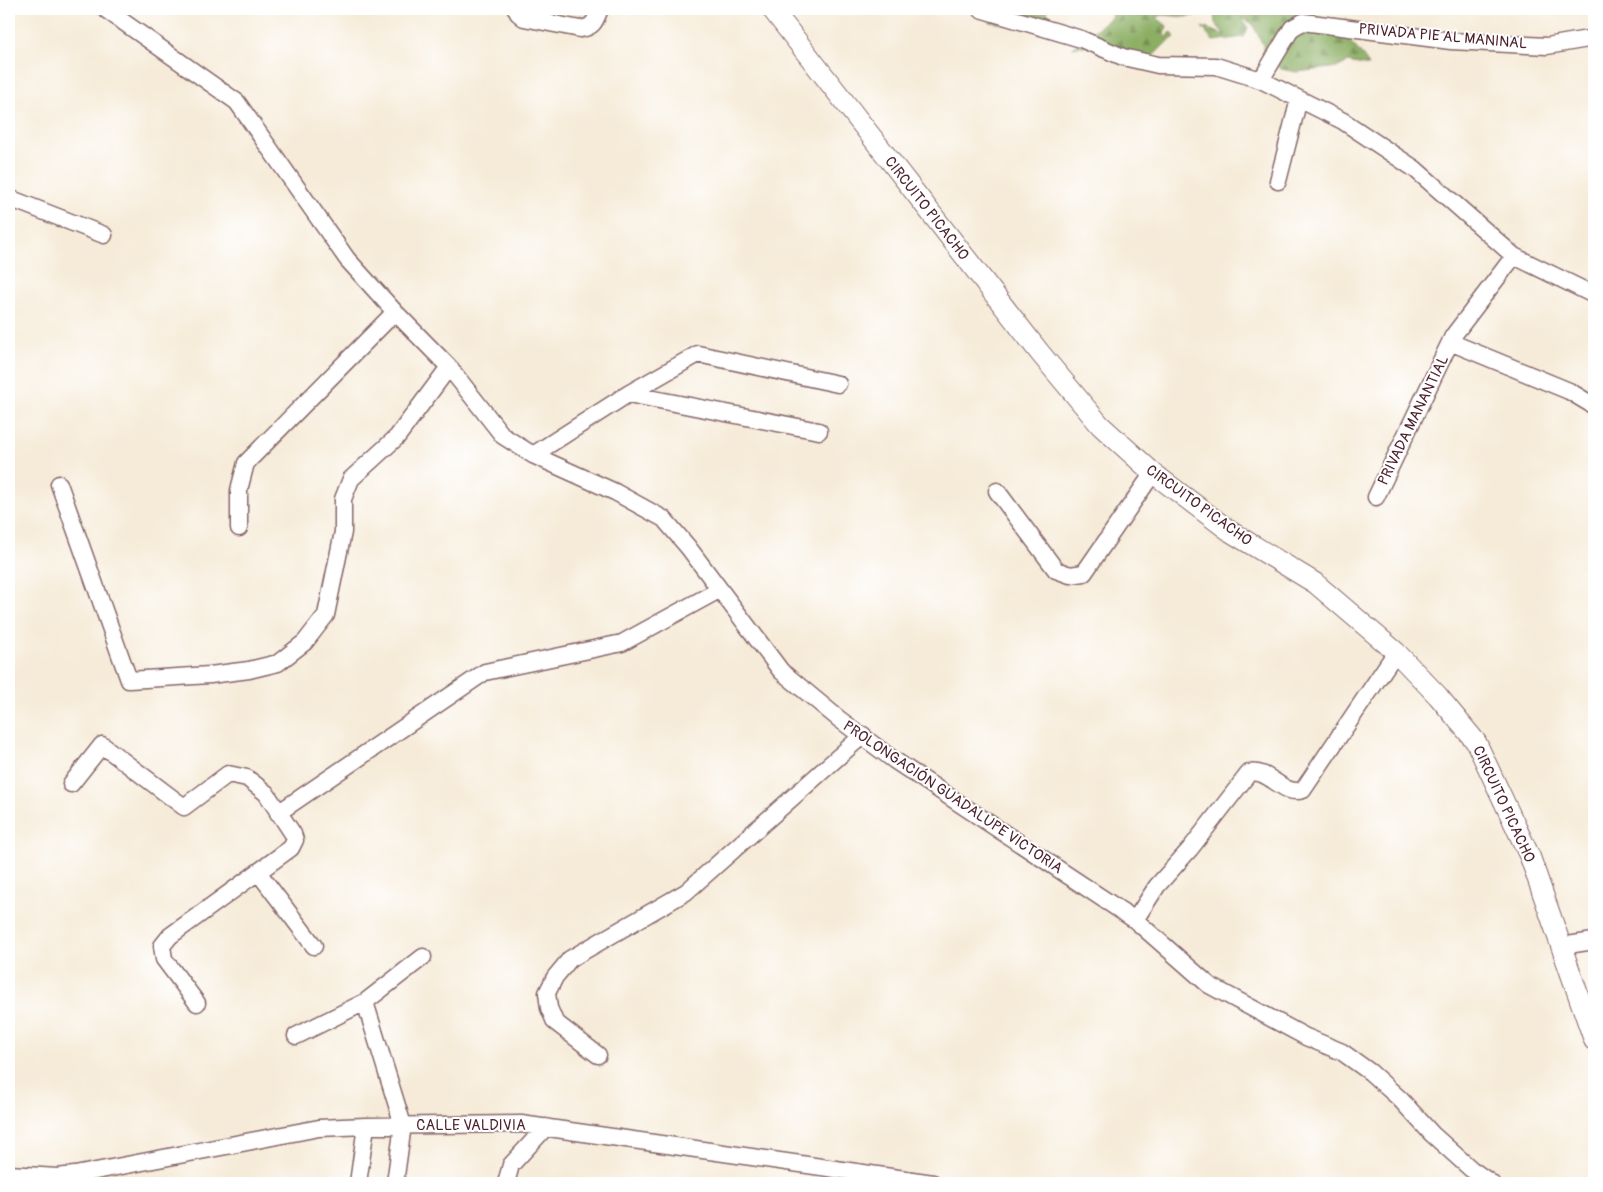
<svg xmlns="http://www.w3.org/2000/svg" width="1603" height="1192" font-family="Pangolin,sans-serif">
<style>
.forest{fill:url(#forest-firs);stroke:#6a6646}
.lines{fill:none;stroke-linecap:round;stroke-linejoin:round}
.minor-casing{stroke:#866668;stroke-width:19}
.major-casing{stroke:#866668;stroke-width:22}
.minor{stroke:#fff;stroke-width:16}
.major{stroke:#fff;stroke-width:20}
.labels{text-anchor:middle;stroke-width:4;stroke-linejoin:round;paint-order:stroke}
.street-label{font-size:15px;fill:#4a1f2b;stroke:#fff}
</style>
<defs>
<pattern id="forest-firs" width="22" height="20" patternUnits="userSpaceOnUse" patternTransform="scale(1.25)"><rect width="22" height="20" fill="#8bae62"/><path d="M5 1l3.5 6h-7zM16 11l3.5 6h-7z" fill="#748d51"/></pattern>
</defs>
<rect width="100%" height="100%" fill="#fff"/>
<filter id="ink" filterUnits="userSpaceOnUse"><feTurbulence type="fractalNoise" baseFrequency=".02" numOctaves="2"/><feDisplacementMap in="SourceGraphic" scale="10" xChannelSelector="R" yChannelSelector="G"/><feConvolveMatrix kernelMatrix="1 2 1 2 8 2 1 2 1" color-interpolation-filters="sRGB"/></filter>
<filter id="wash" filterUnits="userSpaceOnUse"><feTurbulence type="fractalNoise" baseFrequency=".0096" numOctaves="4" result="noise"/><feDisplacementMap in="SourceGraphic" scale="20" xChannelSelector="R" yChannelSelector="G"/><feGaussianBlur stdDeviation="1.12" result="paint"/><feColorMatrix in="noise" values="0 0 0 0 0 0 0 0 0 0 0 0 0 0 0 0 0 1.4 0 .05"/><feComposite in="paint" operator="in"/></filter>
<g filter="url(#wash)">
<rect width="100%" height="100%" fill="#f6ebd8"/>
<!-- forest -->
<path class="forest" d="M997,9h49l3,7 -19,11 -40,-5z
M1113,9h204l-2,6 27,13 4,-10 4,8 -9,6c9,11 22,21 28,34l-21,-4 -10,5 -41,5 -16,-3 -9,-7 -8,-3 -1,-14 -11,-22 -11,-5 7,10 -4,9 -31,4 -11,-14 23,8 -10,-12 -1,-10 -30,4 -21,-2 -7,2 11,9 -3,8 2,5 5,-7 4,5 -9,6 -16,16 -57,-14 -20,2 38,-29z"/>
</g>
<g filter="url(#ink)">
<g class="lines">
<!-- minor casing -->
<g class="minor-casing">
<path id="minor" d="M105,9l132,93 110,157 48,53 54,55 54,69 30,19 82,37 49,27 24,28 93,124 58,48 55,41 241,160 74,65 97,52 36,15 28,20 30,27 32,35 39,35 20,14
M516,9l2,4 6,5 56,11c14,-2 15,-8 20,-20
M980,9l101,30 42,18 35,8 58,1 45,14 82,41 72,48 99,87 80,39
M1261,80l31,-52 11,-6 148,19 96,5 47,-8
M1278,181l21,-82
M9,198l95,37
M1450,342l119,49 25,15
M628,394l191,37
M533,455l95,-61 70,-40 140,30
M59,484l70,196 81,-5 39,-5 29,-7 27,-21 21,-27 17,-83v-33l8,-20 46,-42 52,-70
M997,491l59,79 14,5 14,-2 69,-100
M1376,497l77,-161 61,-80
M239,528v-38l7,-27 149,-151
M71,784l31,-39 82,62 44,-33 19,4 19,15 27,41 2,6 -4,8 -121,88 -8,10 2,13 33,44
M278,813l207,-141 137,-29 97,-53
M258,872l56,74
M1135,920l22,-34 33,-37 59,-76c21,-5 33,24 54,17l93,-138
M1561,946l33,-5
M365,1002l38,123 -8,58
M296,1036l69,-34 58,-45
M598,1055l-43,-33 -6,-14 -2,-15 8,-16 15,-18 116,-67 177,-157
M9,1174l48,3 18,-2 244,-47 47,-2 155,-2 412,59
M358,1183l8,-57
M506,1183l5,-18 35,-38"/>
</g>
<!-- major casing -->
<g class="major-casing">
<path id="major" d="M772,9l268,344 60,72 53,48 78,59 84,51 81,69 42,44 38,46 54,115 64,183"/>
</g>
<!-- minor -->
<use href="#minor" class="minor"/>
<!-- major -->
<use href="#major" class="major"/>
</g>
</g>
<g class="labels">
<!-- street labels -->
<g class="street-label">
<text transform="translate(1443 36) rotate(5)" y="5">PRIVADA PIE AL MANINAL</text>
<text transform="translate(927 208) rotate(52)" y="5">CIRCUITO PICACHO</text>
<text transform="translate(1413 420) rotate(-64)" y="5">PRIVADA MANANTIAL</text>
<text transform="translate(1199 505) rotate(36)" y="5">CIRCUITO PICACHO</text>
<text transform="translate(953 797) rotate(34)" y="5">PROLONGACIÓN GUADALUPE VICTORIA</text>
<text transform="translate(1504 804) rotate(65)" y="5">CIRCUITO PICACHO</text>
<text x="471" y="1130">CALLE VALDIVIA</text>
</g>
</g>
<!-- margin -->
<rect width="1603" height="1192" fill="none" stroke="#fff" stroke-width="30"/>
</svg>
